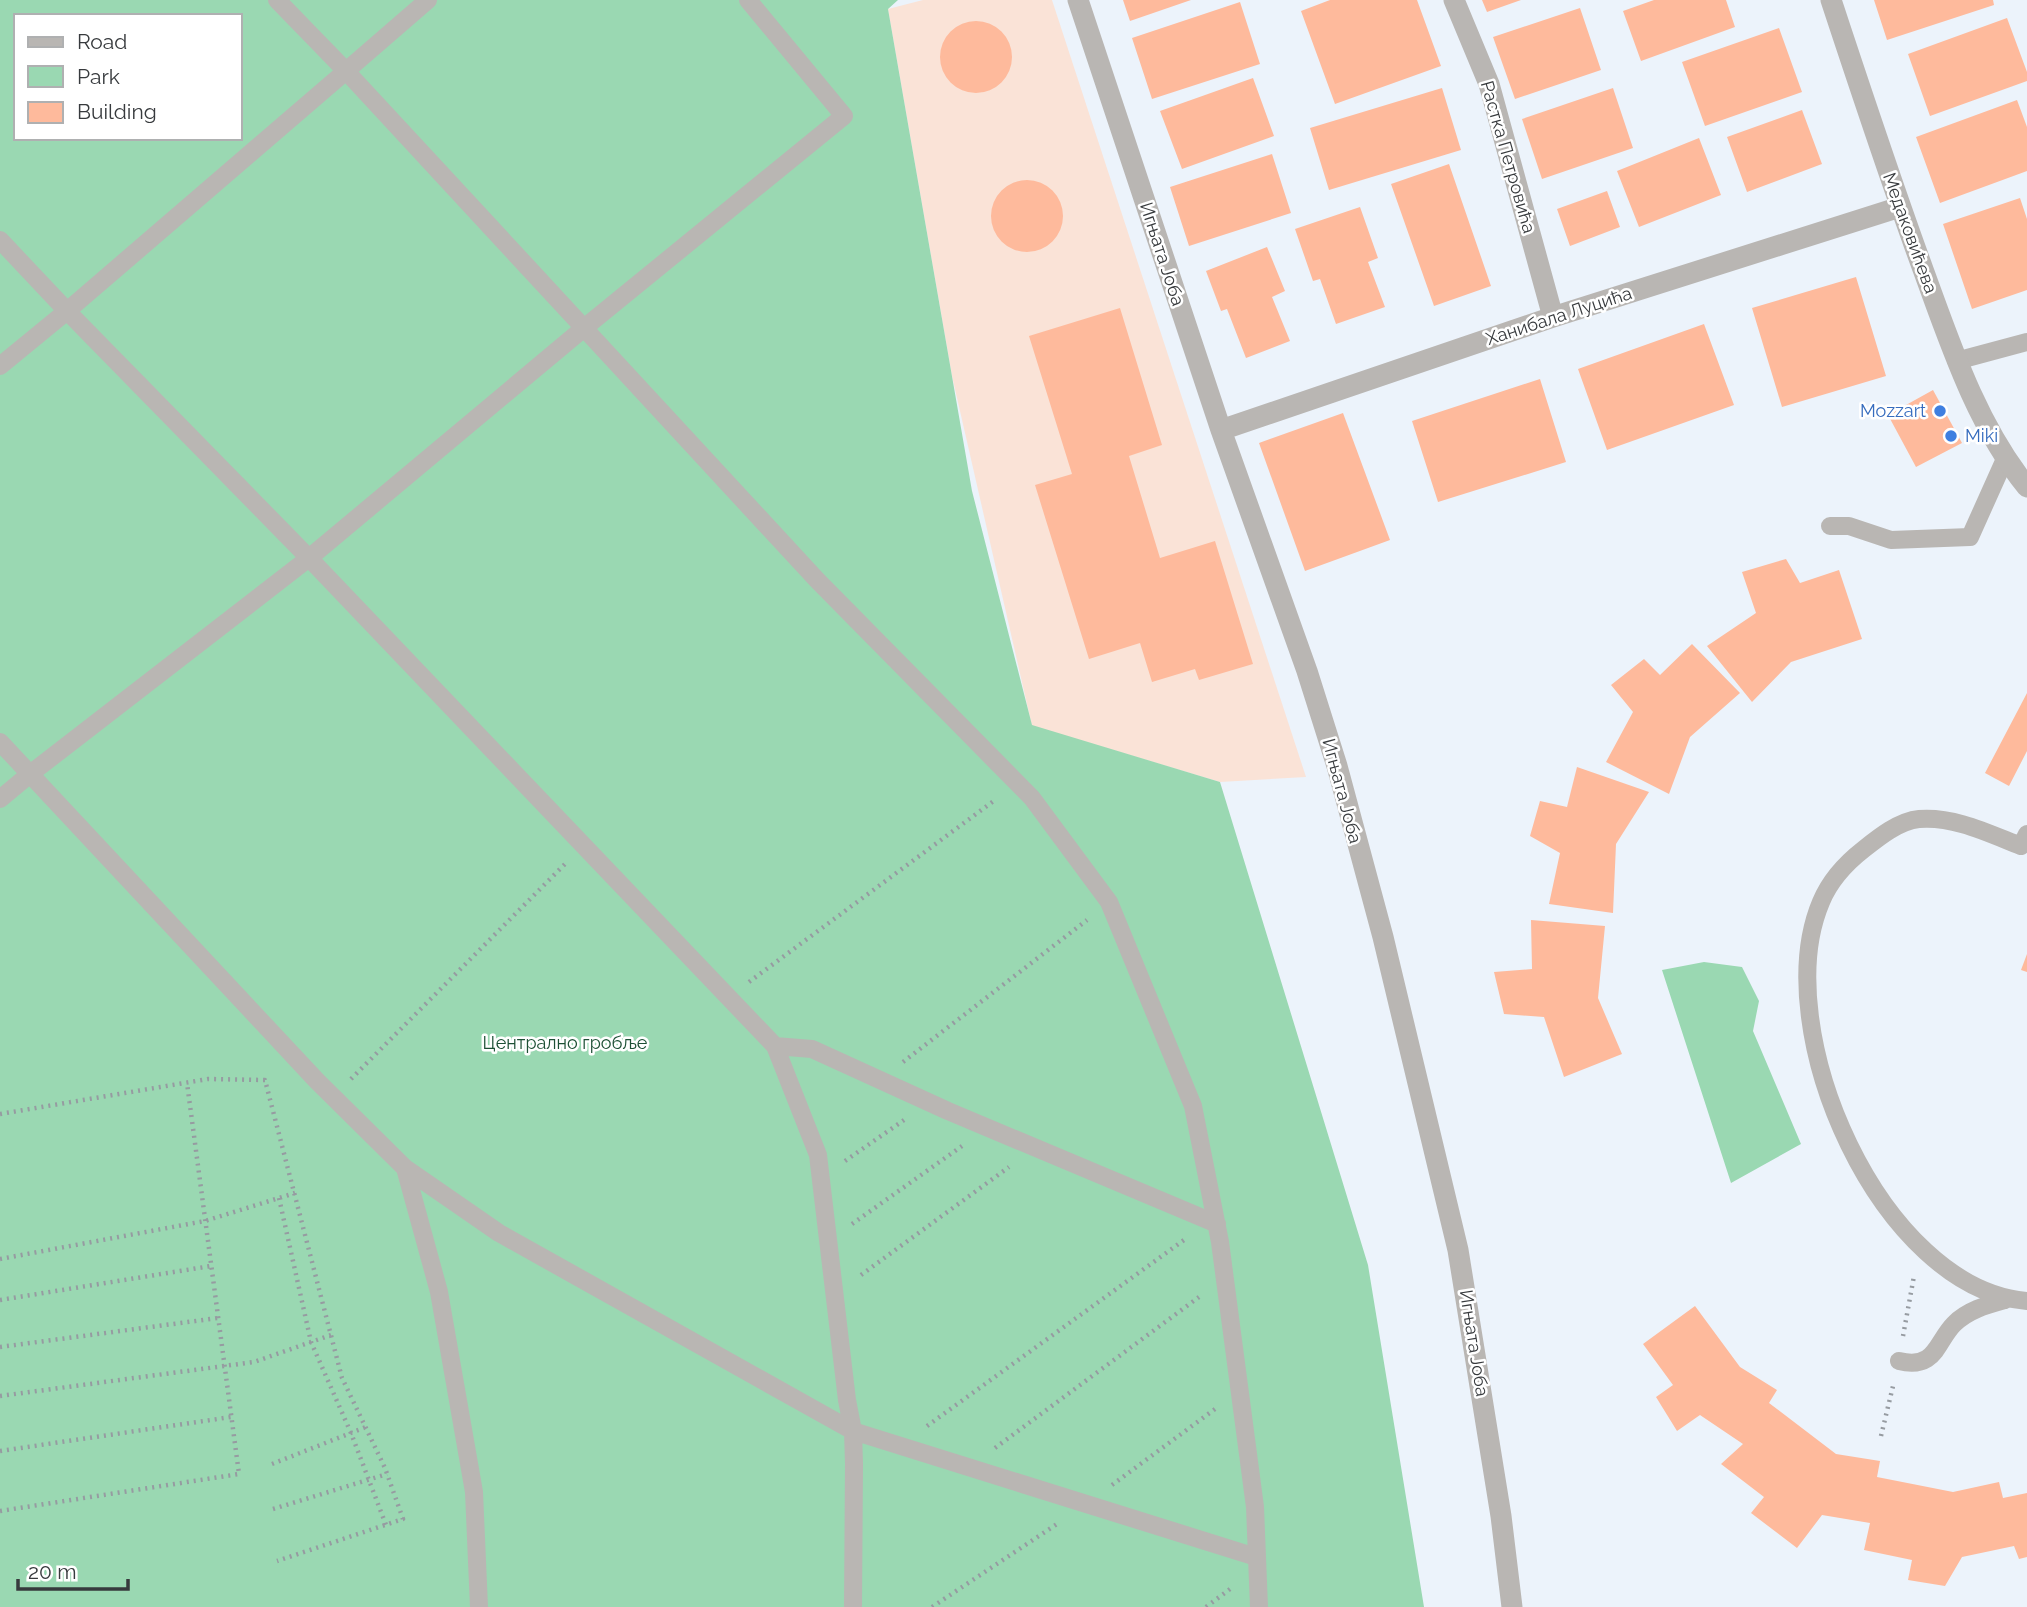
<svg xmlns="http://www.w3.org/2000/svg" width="2027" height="1607" font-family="Raleway,sans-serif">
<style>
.industrial{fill:#fae3d7}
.green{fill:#9ad8b2;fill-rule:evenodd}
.building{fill:#feba9c}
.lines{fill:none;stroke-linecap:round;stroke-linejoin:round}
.path{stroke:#969ba1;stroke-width:4.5;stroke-dasharray:2 5;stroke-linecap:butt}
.lane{stroke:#b9b6b3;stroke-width:18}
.street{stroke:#b9b6b3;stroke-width:21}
.shop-dot{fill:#3f7fe0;stroke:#fff;stroke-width:2.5}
.labels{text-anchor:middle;stroke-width:5;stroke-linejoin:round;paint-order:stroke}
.street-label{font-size:18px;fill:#373a3d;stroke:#fff}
.shop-label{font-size:18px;fill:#366cbe;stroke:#fff;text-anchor:end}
.park-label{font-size:18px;fill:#1d5035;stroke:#fff}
</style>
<rect width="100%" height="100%" fill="#ecf3fb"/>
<!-- industrial -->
<path class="industrial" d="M923,0h129l254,777 -86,5 -188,-56 -80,-350 -64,-367z"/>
<!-- green -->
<path class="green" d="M0,0h898l-10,9 84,482 60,234 188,57 148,483 56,342h-1424zM16,16h224v122h-224z
M1704,962l38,5 17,34 -6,30 48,113 -70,39 -69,-213z"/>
<!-- building -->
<path class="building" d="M1123,0h68l-61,21z
M1330,0h87l24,66 -106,38 -34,-93z
M1482,0h39l-34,12z
M1654,0h72l9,27 -94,34 -18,-50z
M1874,0h119l1,5 -107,35z
M1240,2l20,62 -108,35 -20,-61z
M1580,8l21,62 -86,29 -22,-62z
M2007,18l20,54v9l-97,35 -22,-62z
M940 57a36 36 0 1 1 72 0a36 36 0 1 1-72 0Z
M1779,28l23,64 -97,34 -23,-64z
M1253,78l21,58 -92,33 -22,-58z
M1442,88l19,62 -132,40 -19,-62z
M1613,88l20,60 -91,31 -20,-60z
M2017,100l10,27v44l-87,32 -24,-66z
M1802,110l20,54 -75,28 -20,-55z
M1699,138l22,57 -82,32 -22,-56z
M1272,154l19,59 -102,33 -19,-59z
M1449,164l42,122 -57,20 -43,-122z
M991 216a36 36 0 1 1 72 0a36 36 0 1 1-72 0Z
M1607,191l13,36 -50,19 -13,-37z
M2020,198l7,21v71l-55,19 -29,-85z
M1360,207l18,51 -10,4 17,45 -49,17 -16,-45 -7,2 -18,-52z
M1267,247l18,44 -13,6 18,44 -44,17 -19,-49 -6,2 -15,-40z
M1856,277l30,99 -104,31 -30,-99z
M1120,308l42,137 -33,11 31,102 55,-17 38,123 -54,16 -4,-11 -43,13 -12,-39 -51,16 -54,-174 37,-11 -43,-138z
M1704,324l30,81 -127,45 -29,-81z
M1540,379l26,83 -128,40 -26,-81z
M1933,390l29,53 -46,24 -28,-52z
M1343,413l47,127 -85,31 -46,-128z
M1786,559l14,24 39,-13 23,69 -71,23 -39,40 -45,-56 49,-33 -14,-41z
M1692,644l48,49 -50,44 -21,57 -63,-32 27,-50 -22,-27 33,-26 16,16z
M2027,693v58l-18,35 -24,-13z
M1577,767l72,25 -33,52 -3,69 -64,-9 11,-51 -30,-17 10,-35 27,6z
M1531,920l74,6 -7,72 24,56 -58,23 -20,-60 -40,-3 -10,-42 38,-3z
M2027,954v18l-6,-2z
M1695,1306l45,61 37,23 -8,13 67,51 44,7 -3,16 76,15 46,-10 4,16 24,-5v64l-8,2 -5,-13 -52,11 -17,29 -37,-6 4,-20 -48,-10 6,-27 -48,-8 -25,33 -46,-35 13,-16 -43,-33 22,-20 -43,-29 -23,16 -21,-34 17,-12 -30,-41z"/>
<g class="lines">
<!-- path -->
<path class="path" d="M749,982l246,-182
M903,1062l184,-142
M351,1079l214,-215
M0,1114l208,-35 57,1 77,298 43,90 18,51 -126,42
M845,1161l59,-41
M279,1198l32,144 40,91 35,92
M852,1224l110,-78
M0,1259l205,-38 90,-28
M861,1275l148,-108
M0,1300l211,-34
M1903,1336l11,-60
M0,1347l218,-29
M0,1396l254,-34 77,-27
M927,1426l257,-186
M1881,1436l12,-50
M995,1448l204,-151
M0,1451l231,-34
M272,1464l94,-37
M1112,1485l103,-76
M273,1509l114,-35
M0,1511l239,-37 -52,-391
M932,1607l125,-83
M1206,1607l24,-18"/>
<!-- lane -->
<path class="lane" d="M277,0l69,71 -279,240 242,247 466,488
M428,0l-82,71 238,257 260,-212 -96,-116
M0,240l67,71 -67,55
M1956,361l71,-19
M1830,526h19l42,14 79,-3 35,-78
M0,742l30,32 -30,25
M2027,834l-6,12c-31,-12 -67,-30 -102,-27 -20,2 -40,18 -55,30 -18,14 -34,31 -43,53 -54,127 60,387 206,399
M405,1168l34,124 35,200 5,115
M1899,1361c37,9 37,-19 55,-37 14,-14 33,-19 51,-24
M1256,1557l-403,-126 -354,-198 -94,-65 -88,-87 -287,-307 279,-216 275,-230 233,252 215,218 77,104 84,204 27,136 35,265 4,100
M853,1607l1,-143 -1,-33 -6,-31 -29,-245 -43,-109 37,3 136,62 269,113"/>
<!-- street -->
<path class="street" d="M1078,0l143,430 86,241 30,95 46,171 75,313 43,266 11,91
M1454,0l35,84 64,233
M1831,0c30,91 60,182 93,272 27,74 53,153 103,215
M1221,430l332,-113 347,-110"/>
</g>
<!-- markers -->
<g class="shop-dot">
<circle cx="1940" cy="411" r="7"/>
<circle cx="1951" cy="436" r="7"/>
</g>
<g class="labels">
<!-- street labels -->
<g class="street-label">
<text transform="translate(1508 157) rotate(74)" y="6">Растка Петровића</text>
<text transform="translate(1910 233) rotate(70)" y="6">Медаковићева</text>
<text transform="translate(1162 254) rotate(72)" y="6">Игњата Јоба</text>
<text transform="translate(1559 316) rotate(-18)" y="6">Ханибала Луцића</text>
<text transform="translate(1342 791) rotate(75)" y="6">Игњата Јоба</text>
<text transform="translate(1474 1343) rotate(81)" y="6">Игњата Јоба</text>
</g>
<!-- shop labels -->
<g class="shop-label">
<text x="1926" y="417">Mozzart</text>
<text x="1965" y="442" text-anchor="start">Miki</text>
</g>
<!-- park labels -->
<g class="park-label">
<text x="565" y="1049">Централно гробље</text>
</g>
</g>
<!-- legend -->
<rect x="14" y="14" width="228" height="126" fill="#ffffff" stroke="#afb0b1" stroke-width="2"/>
<rect x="28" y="37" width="35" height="10" fill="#b9b6b3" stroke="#afb0b1" stroke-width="2"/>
<text x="77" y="49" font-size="21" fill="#373a3d">Road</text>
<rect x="28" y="66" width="35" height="21" fill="#9ad8b2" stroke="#afb0b1" stroke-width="2"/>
<text x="77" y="84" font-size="21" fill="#373a3d">Park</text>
<rect x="28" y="102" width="35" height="21" fill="#feba9c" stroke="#afb0b1" stroke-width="2"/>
<text x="77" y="119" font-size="21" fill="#373a3d">Building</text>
<!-- scale -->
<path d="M18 1579v10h110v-10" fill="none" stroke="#373a3d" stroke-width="3.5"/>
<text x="28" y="1579" font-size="21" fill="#373a3d" stroke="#ffffff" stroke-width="5" paint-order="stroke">20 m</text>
</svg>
